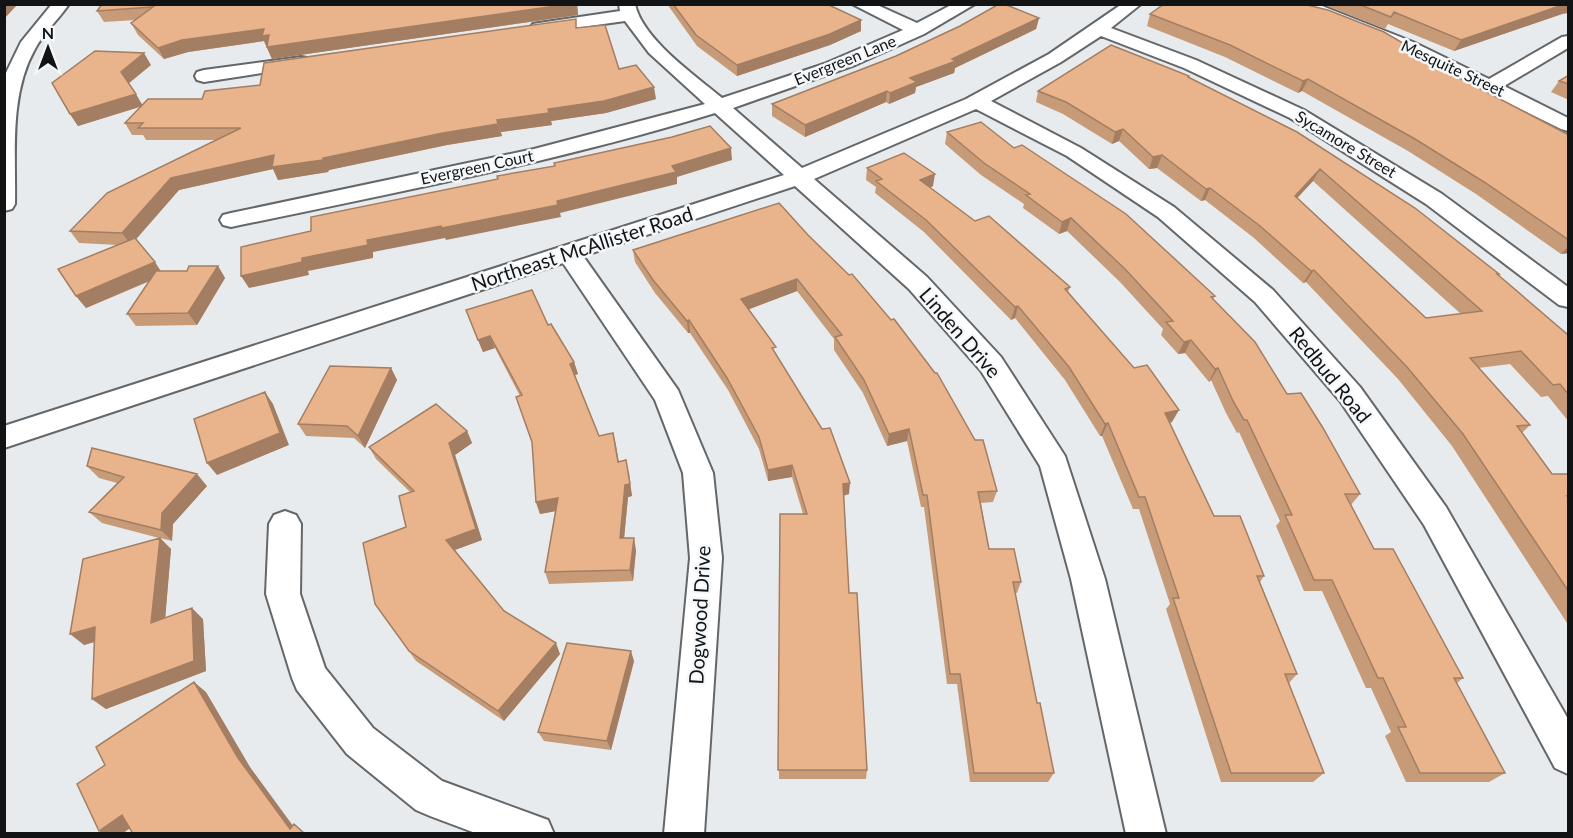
<svg xmlns="http://www.w3.org/2000/svg" width="1573" height="838" font-family="Lato,sans-serif">
<style>
.lines{fill:none;stroke-linecap:round;stroke-linejoin:round}
.minor-casing{stroke:#64676a;stroke-width:4}
.minor{fill:#fff;fill-rule:evenodd}
.wall{fill:#c89b78;fill-rule:evenodd}
.shaded-wall{fill:#a37e62}
.building{fill:#e9b48c;stroke:#a37e62;stroke-width:1.5;fill-rule:evenodd}
.labels{text-anchor:middle;stroke-width:5;stroke-linejoin:round;paint-order:stroke}
.far-street-label{font-size:16px;fill:#121314;stroke:#f5f8fb}
.street-label{font-size:20px;fill:#121314;stroke:#f5f8fb}
</style>
<rect width="100%" height="100%" fill="#e7ebee"/>
<g class="lines">
<!-- minor casing -->
<g class="minor-casing">
<path id="minor" d="M52,4h17c-11,16 -25,28 -34,45 -26,46 -19,104 -20,155l-3,5 -8,2v-134l17,-35z
M619,4h16c7,35 61,72 87,94l102,-34 79,-34 -51,-26h23l42,19 36,-19h22l-51,30 -69,31 -122,43 69,60 164,-69 83,-45 73,-50h19l-30,24 85,32 108,50 138,84 126,93v20l-9,-2 -133,-101 -136,-86 -106,-50 -83,-32 -40,26 -70,39 90,47 93,59 99,83 87,97 86,120 122,212v55l-13,-6 -131,-243 -84,-124 -85,-99 -97,-85 -91,-61 -91,-47 -162,70 113,98 74,80 64,99 40,123 61,255h-40l-55,-255 -31,-113 -59,-95 -72,-82 -114,-103 -212,70 95,134 35,83 9,85 -18,276h-40l26,-276 -7,-85 -28,-73 -92,-137 -559,185v-22l780,-251 -69,-62c-158,49 -322,80 -484,114l-8,-2 -3,-5 3,-5 8,-2 303,-64 171,-45 -56,-51 -24,-32 -86,12 -6,-1 -3,-4 3,-4 6,-1 81,-12z
M1293,4h24l96,38 76,37 73,-42 6,-1v12l-64,38 64,32v13l-7,-2 -160,-79 -106,-42z
M301,57l6,1 3,4 -3,4 -103,16 -7,-2 -2,-4 2,-4 7,-2z
M285,511l11,4 5,9 -1,70 25,74 48,60 69,53 106,39 6,14h-76l-48,-18 -14,-6 -69,-56 -50,-64 -5,-12 -26,-84 3,-70 5,-9z"/>
</g>
<!-- minor -->
<use href="#minor" class="minor"/>
</g>
<!-- wall -->
<path class="wall" d="M102,4h475l1,11 -306,44 -8,-18 -76,11 -24,7 -26,-24 -7,-12 5,-3 -32,2 -7,-11z
M667,4h160l34,16v11l-31,14 -93,31 -40,-30z
M1327,4h242l-7,10 -108,37 -66,-27 -3,5 -58,-23z
M1150,14l274,45 145,76v118l-8,1 -85,-60 -68,-43 -106,-60 -4,2 -73,-36 -78,-31z
M1039,18l-3,11 -81,39 -1,5 -38,14 -1,6 -26,11 -3,-2 -81,35 -33,-21v-12z
M578,28l41,41 37,30 -50,14 -55,8 1,4 -51,7 1,4 -55,9 -118,25 -1,2 -50,8 -5,-11 -94,21 -43,49 25,32h26l31,-5 7,12 -28,47 -61,1 -9,-12 23,-33 -64,27 -10,-12 42,-51 -39,-2 -9,-12 146,-91h-70l-3,-5h-11l-7,-12 16,-17 -63,20 -8,-12 81,-49 -23,18 14,22 60,-6 58,-14z
M1569,75v25l-18,-8 8,-11z
M1189,78l310,196 -1,1 69,59h2v88l-21,-26 -7,1 -31,-33 -32,4 52,57 -8,8 30,41h17v152l-117,-180 -54,-67 -92,-97 -3,1 -49,-45 -49,-38 -4,1 -44,-33 -8,1 -30,-28 -7,3 -49,-30 -27,-12 2,-11zM1313,181l148,133 -35,4 -129,-120z
M947,132l67,16 201,148 -2,3 74,95 73,100 -9,11 23,44 89,129 -6,5 48,90 -16,9h-83l-21,-46 6,-4 -20,-44h-5l-44,-97h-18l-28,-65 4,-5 -41,-89 -2,1 -11,-20 -15,-33 -2,2 -24,-29 -7,1 -17,-19 2,-6 -43,-47 -53,-51 -8,3 -36,-26 1,-4 -43,-29 -36,-31z
M867,168l66,18 -3,2 45,33 95,66 -2,5 104,130 -2,1 44,93 50,60 -4,6 37,92 -8,9 35,90 -11,9h-92l-55,-173 4,-5 -31,-95h-6l-31,-73h-2l-35,-56 -50,-62 -4,2 -87,-88 -49,-39 1,-6 -10,-7z
M779,203l218,288 -4,11 -12,1 8,46 32,33 -4,11h-2l22,110 17,70 -6,9h-78l-13,-98h-10l-23,-177h-3l-14,-66 -20,5 -24,-53 -29,-43v-11l-37,-48 -48,18 27,45 73,140 -5,1 5,98 18,177 -1,9h-87l1,-265h23l-11,-37 -24,4 -9,-32 -31,-59 -38,-57h-2l-33,-40 -20,-31 -2,-12z
M466,310l82,15 26,37 4,12 -3,1 24,61 14,-3 6,29 10,10 3,24 -4,1 -4,41 12,12 -3,31 -84,3 -4,-12 10,-61 -15,3 -4,-12 -4,-60 -12,-46 -25,-48 -12,4z
M391,368l6,12 -32,68 -11,-10 -48,-2 -8,-12z
M467,431l5,12 -17,12 27,85 -27,10 49,61 56,43 -56,67 -88,-60 -41,-57 31,-77 4,-35 -34,-33 -7,-12z
M87,466l120,20 -34,38 -1,17 -12,-3 11,11 -6,69 38,1 3,52 -100,38 -14,-10 2,-57 -10,3 75,-107 -57,-15 -13,-11 28,-29 -18,-5z
M634,661l-23,89 -67,-9 -6,-9z"/>
<!-- shaded-wall -->
<path class="shaded-wall" d="M4,4h14l-14,15z
M570,4h7l1,11 -306,44 -8,-18 -76,11 -24,7 -6,-11 24,-8 82,-11z
M1565,4h4v9l-7,1 -108,37 7,-11z
M1039,18l-3,11 -81,39 -1,5 -38,14 -1,6 -26,11 1,-11 20,-15z
M861,20v11l-31,14 -93,31v-11z
M144,53l7,12 -23,19 -7,-12z
M1308,79l-6,12 -4,2 5,-12z
M654,87l2,12 -50,14 -55,8 -3,-12z
M887,91l-1,11 -81,35v-12z
M136,94l7,12 -65,20 -8,-12z
M549,113l3,12 -51,7 -4,-12z
M498,124l4,12 -55,9 -118,25 -1,2 -50,8 -5,-11 -94,21 -48,55 -9,-12 49,-55 103,-23 49,3 120,-25z
M1123,129l-4,12 -7,3 3,-12z
M731,148l1,12 -55,17v7l-117,29 1,4 -115,23 -1,-2 -72,14v6l-65,13 1,4 -60,13 -8,-12 126,-36 190,-39z
M1162,155l-5,13 -8,1 4,-12z
M1320,169l-7,12 -25,27 7,-12z
M935,174l-2,12 -15,7 2,-13z
M1210,188l-5,12 -4,1 5,-12z
M1071,218l-4,13 -8,3 3,-12z
M1569,246v7l-8,1z
M155,262l8,13 -77,33 -10,-12z
M218,266l7,12 -28,47 -9,-12z
M1314,270l-8,12 -3,1 8,-12z
M797,279v12l-55,21 -1,-13z
M1018,306l-3,12 -4,2 4,-13z
M689,320l1,13h-2l-1,-12z
M490,336l5,12 -12,4 -5,-12z
M1191,340l-6,13 -7,1 6,-12z
M574,362l4,12 -5,2 -3,-12z
M391,368l6,12 -32,68 -7,-12z
M1218,368l-7,12 -2,2 6,-13z
M265,392l8,12 16,41 -72,30 -10,-12z
M1179,410l-7,12 -13,3 6,-12z
M1108,423l-6,13h-2l5,-12z
M909,429l-2,12 -20,5 2,-12z
M467,431l5,12 -17,12 27,85 -30,11 -6,-11 3,-97z
M613,433l3,12 4,29 -2,-12z
M626,460l6,36 -4,1 -5,53 -3,-12z
M792,465v12l-24,4v-11z
M197,474l10,12 -34,38 -1,17 -11,-11 1,-17z
M850,483l-1,11 -6,2v-12z
M558,498l4,12 -22,4 -4,-12z
M160,538l11,11 -7,84 -13,-10z
M634,538l2,12 -3,31 -3,-11z
M192,608l11,11 3,52 -100,38 -14,-10z
M95,627l13,11 -24,7 -14,-11z
M556,643l4,11 -56,67 -6,-10z
M631,651l3,10 -23,89 -4,-9z
M194,682l12,10 44,75 49,67 -9,-5 -52,-71z
M122,815l15,8 -15,11h-18l-5,-3z"/>
<!-- building -->
<path class="building" d="M102,4h468l-303,43 2,-12 -7,1 2,-7 -82,11 -24,8 -27,-25 22,-16 -56,4z
M673,4h154l34,16 -31,14 -93,31 -41,-30z
M999,4h5l35,14 -87,41 4,2 -46,17 7,4 -27,11 -3,-2 -82,34 -33,-21 124,-48 64,-30z
M1164,4h139l25,6 56,22 41,24 -4,2 148,77v105l-85,-58 -69,-43 -107,-60 -5,2 -73,-36 -80,-31z
M1358,4h207l-104,36 -67,-28 -3,5z
M576,19v9l29,-3 14,44 17,-4 18,22 -50,14 -56,8 1,4 -52,7 1,4 -55,9 -120,25v2l-51,7 2,-12 -103,23 -49,55 -52,-2 37,-38 134,-65h-103l5,-5h-18l23,-24h54l3,-8 55,-6 4,-22z
M1111,45l78,31 -1,1 109,55 118,76 84,66h-2l70,60h2v61l-9,-11 -7,1 -32,-34 -51,7 60,67 -13,1 35,48h17v22h-2l2,2v94l-106,-158 -56,-67 -93,-97 -3,1 -51,-45 -50,-38 -4,1 -44,-34 -9,2 -30,-28 -8,3 -49,-30 -28,-11zM1320,169l162,142 -56,7 -131,-122z
M95,51l49,2 -23,19 15,22 -66,20 -18,-31z
M1569,75v9l-10,-3z
M981,122l33,26 8,-3 104,69 89,82 -4,1 44,45 32,52 14,-1 22,35 37,66h-15l29,55h19l70,129h-9l51,95h-85l-22,-46h8l-23,-49h-5l-46,-98h-18l-29,-65h7l-45,-95h-3l-11,-19 -15,-33 -3,1 -24,-29 -7,2 -18,-20 7,-1 -48,-52 -54,-51 -9,4 -36,-27 4,-1 -46,-31 -37,-31z
M710,126l21,22 -59,18 4,6 -119,29 1,4 -116,23 -1,-2 -74,14 1,5 -66,13v4l-61,14v-29l70,-16v-14l187,-38 -1,-3 58,-10 -1,-3 118,-26z
M904,153l31,21 -15,6 55,41 14,-5 81,71 -5,2 69,79 13,-3 32,45 -14,3 49,103h26l24,60h-7l40,98h-12l39,99h-93l-58,-175h6l-34,-101h-6l-31,-74 -3,1 -36,-57 -51,-61 -3,1 -89,-87 -50,-39 6,-2 -15,-11z
M779,203l29,32 41,40 3,-1 39,46 3,-1 41,54h2l38,67h8l14,51 -19,1 11,57h25l7,33h-8l24,121h3l14,70h-80l-14,-99h-10l-23,-179h-4l-14,-66 -20,5 -25,-54 -29,-43 7,-2 -45,-56 -56,20 35,48 -4,1 50,81 8,-1 20,55 -7,1 6,109h8l10,177h-89l2,-256h27l-15,-49 -24,5 -9,-33 -32,-59 -38,-58 -2,1 -34,-41 -20,-30z
M135,238l20,24 -79,34 -18,-27z
M189,266h29l-30,47 -61,1 29,-43h31z
M532,290l16,35 3,-1 23,38 -4,2 29,72 14,-3 5,29 8,-2 4,24 -5,1 -5,53h14l-4,32 -85,2 13,-74 -22,4 -4,-60 -16,-45 6,-2 -32,-59 -12,4 -12,-30z
M330,366l61,2 -33,68 -11,-10 -49,-2z
M265,392l15,41 -73,30 -13,-44z
M436,404l31,27 -18,12 27,86 -30,11 58,71 52,32 -58,68 -89,-60 -34,-47 -12,-61 43,-16 -7,-31 15,-5 -45,-44z
M92,448l105,26 -35,39 -1,17 -72,-18 35,-35 -37,-11z
M160,538l-9,85 41,-15 2,53 -102,38 3,-72 -25,7 13,-75z
M567,643l64,8 -24,90 -69,-9z
M194,682l44,76 52,71 4,-5 11,10h-172l-11,-19 -23,16 -22,-47 28,-19 -9,-18z"/>
<g class="labels">
<!-- far-street labels -->
<g class="far-street-label">
<text transform="translate(845 60) rotate(-22)" y="6">Evergreen Lane</text>
<text transform="translate(1453 68) rotate(25)" y="6">Mesquite Street</text>
<text transform="translate(1346 144) rotate(31)" y="6">Sycamore Street</text>
<text transform="translate(477 167) rotate(-12)" y="6">Evergreen Court</text>
</g>
<!-- street labels -->
<g class="street-label">
<text transform="translate(582 249) rotate(-18)" y="7">Northeast McAllister Road</text>
<text transform="translate(960 333) rotate(49)" y="7">Linden Drive</text>
<text transform="translate(1330 375) rotate(51)" y="7">Redbud Road</text>
<text transform="translate(700 615) rotate(-87)" y="7">Dogwood Drive</text>
</g>
</g>
<!-- border -->
<rect width="1573" height="838" fill="none" stroke="#121314" stroke-width="12"/>
<!-- north arrow -->
<g transform="translate(48 48)" stroke="#f5f8fb" stroke-width="4.5" paint-order="stroke">
<path d="M0-4.5L10 22L0 15L-10 22Z" fill="#121314"/>
<text y="-9" font-size="16" font-weight="bold" text-anchor="middle" fill="#121314">N</text>
</g>
</svg>
